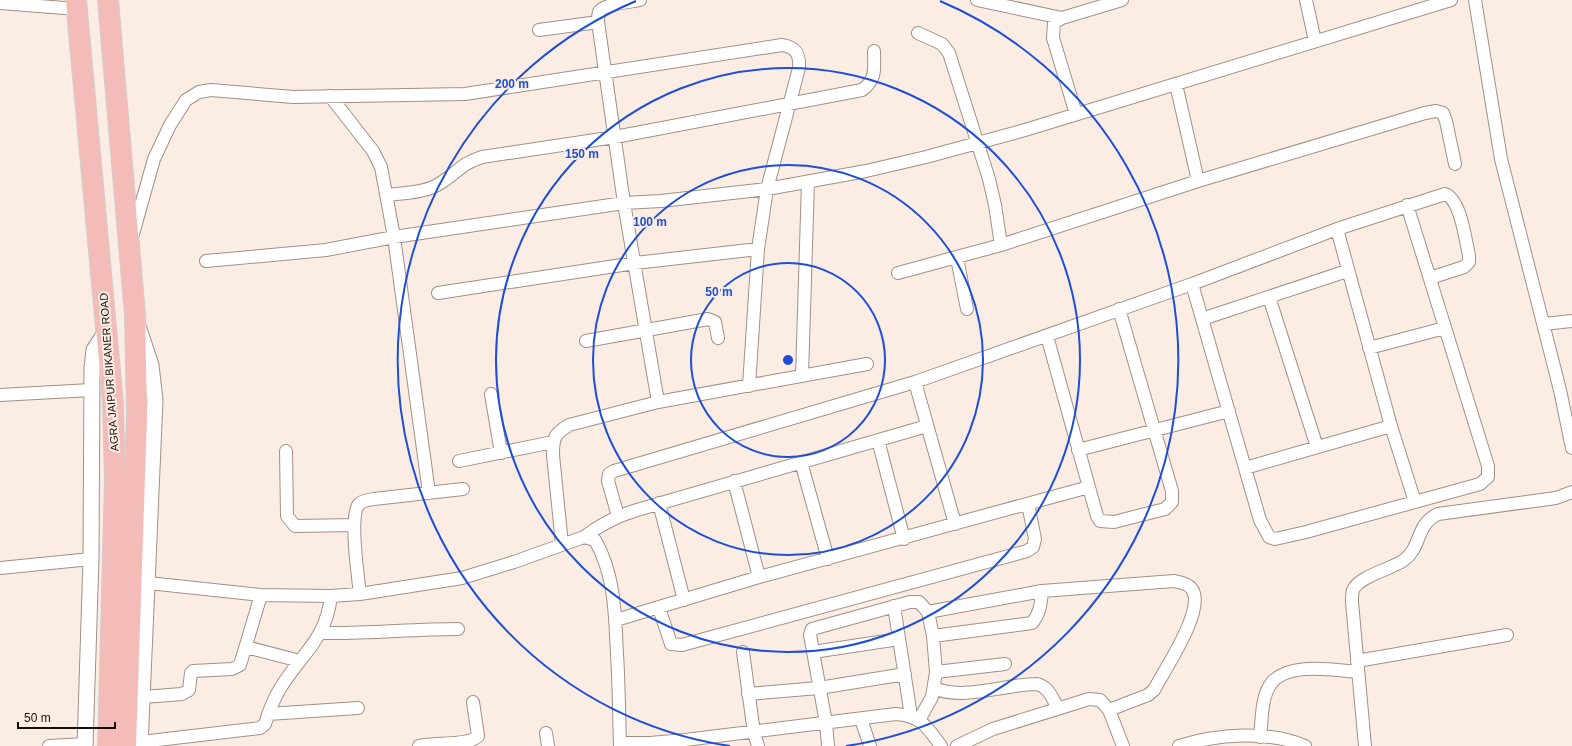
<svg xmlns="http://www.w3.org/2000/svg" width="1572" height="746" font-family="Helvetica,sans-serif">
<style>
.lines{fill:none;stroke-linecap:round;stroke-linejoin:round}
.minor-casing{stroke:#a19086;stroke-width:14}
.tertiary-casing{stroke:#a19086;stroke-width:17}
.trunk-casing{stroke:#d0cfce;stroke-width:22}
.minor{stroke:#fff;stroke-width:12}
.tertiary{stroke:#fff;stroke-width:15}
.trunk{stroke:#f4bcb8;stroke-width:20}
.ring{fill:none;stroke:#1d4ed8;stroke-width:2}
.labels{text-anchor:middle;stroke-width:4;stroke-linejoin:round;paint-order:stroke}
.street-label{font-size:11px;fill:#130d0a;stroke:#fcede4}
.centre{fill:#1d4ed8;stroke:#fcede4;stroke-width:2}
.ring-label{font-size:12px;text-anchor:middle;font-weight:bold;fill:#1d4ed8;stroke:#fcede4;stroke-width:4;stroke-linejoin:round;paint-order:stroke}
</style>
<rect width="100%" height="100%" fill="#fcede4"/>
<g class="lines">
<!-- minor casing -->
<g class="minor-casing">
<path id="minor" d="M640,0c-9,2 -37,4 -41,12 -1,3 -1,7 -1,10l26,181 34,199
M977,0l85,18
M1306,0l9,41
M1475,0l26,159 59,231 12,58
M0,3l77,6
M539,30l59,-8
M918,33l24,11 7,9 40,126 6,26 6,40
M1176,84l22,97
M330,96l43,55 8,16 13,70 35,256
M1076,114l-23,-76 1,-15 8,-5 60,-18
M387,195c18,-2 40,-2 55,-13 17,-11 19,-18 40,-25l133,-20 247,-47c15,-11 12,-21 12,-39
M1337,229l54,197 24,76
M133,234l21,-75 16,-34 16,-25 13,-8 12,-2 82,7 172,-3 317,-49c14,2 18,9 17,23l-32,121 -9,60 -9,137
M957,258l10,51
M206,261l120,-11 68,-13 230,-34 37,-2 106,-12 99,-18 60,-14 99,-27 426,-130
M898,273l103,-28 197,-64 227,-68 11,-2 7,2 3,8 9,43
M1192,284l68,236 9,17 6,2 31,-7 174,-48 8,-7v-11l-81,-261
M438,293l197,-30 123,-14
M1269,297l48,150
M1202,319l145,-48
M1544,324l28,-3
M1047,336l50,180 3,5 14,1 51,-13 7,-7v-11l-53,-182
M586,341l122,-22 7,3 3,16
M1369,348l76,-20
M802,376l6,-194
M915,382l40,142
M491,394l10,59
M0,395l91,-5
M878,440l26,99
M1078,450l151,-39
M286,451l1,65 8,10 59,-1
M459,461l94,-19
M801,462l27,97
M1245,468l146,-42
M734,481l25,96
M659,503l25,97
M618,516l-10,-35 1,-7 5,-3 301,-89 277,-98 145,-55 108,-35c16,6 20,45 24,61v7l-5,5 -34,11
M584,537c17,-13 33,-21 53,-27l290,-84
M562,544l-9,-89c0,-17 1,-21 16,-30l89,-23 209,-38
M0,568l91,-9
M139,582l122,13 70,1 29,-2 102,-16 52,-16 70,-25 11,3c20,35 20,74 22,114 2,30 2,61 3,92
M360,594c-2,-17 -11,-79 -1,-90 4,-4 10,-4 15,-5l89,-10
M894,606l17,110
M659,608l12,36 11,1 345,-94 6,-4 2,-8 -7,-35
M928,612l114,-21 132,-10c5,1 13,2 17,7 17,19 -27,82 -37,102l-6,5 -39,15
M616,620l143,-43 330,-90
M321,633c46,1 91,-4 137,-4
M933,636l99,-13c8,-9 9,-20 10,-32
M246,647l54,14
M743,652l11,81 4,13
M813,652l86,-13
M1357,661l150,-26
M936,672l69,-8
M934,688c29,13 71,-4 103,-4 12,3 15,14 21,24
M748,694l71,-6 86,-14
M143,697l39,-3 7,-4 2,-17 2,-2 39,-2 8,-4 21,-70
M268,714l90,-6
M861,719l9,27
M546,733l2,13
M1260,737c2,-16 1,-38 10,-52 16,-24 64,-15 88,-13
M141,742l119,-14 5,-4c4,-13 9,-26 16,-37 21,-34 45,-47 50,-91
M620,743h30l35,-3 211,-26c26,2 31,13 45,32
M49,746l36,-2
M419,746c14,-4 51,0 59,-10l-5,-34
M828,746l-2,-23 -16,-88 2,-6 98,-27h9l9,10 5,24 3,36 -4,25 -13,23
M957,746l36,-17 96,-30 11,1 9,10 14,36
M1179,746c39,-12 88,-16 126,0
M1365,746l-13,-144c0,-3 0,-9 1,-12 6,-14 39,-21 51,-30 18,-13 11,-35 34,-46l118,-16 16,-6"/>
</g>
<!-- tertiary casing -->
<g class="tertiary-casing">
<path id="tertiary" d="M139,329l12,36 4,35 -15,346
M85,746l6,-187 1,-191 2,-18 13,-20"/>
</g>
<!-- trunk casing -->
<g class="trunk-casing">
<path id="trunk" d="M76,0l37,404 2,75 -7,267
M108,0l27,315 2,102 -11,329"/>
</g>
<!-- minor -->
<use href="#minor" class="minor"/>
<!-- tertiary -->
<use href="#tertiary" class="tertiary"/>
<!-- trunk -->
<use href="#trunk" class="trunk"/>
</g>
<!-- distance rings -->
<g class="ring">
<circle cx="788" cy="360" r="97"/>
<circle cx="788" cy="360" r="195"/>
<circle cx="788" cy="360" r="292"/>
<path d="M730 746A390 390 0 0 1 636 1M940 1A390 390 0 0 1 846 746"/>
</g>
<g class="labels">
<!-- street labels -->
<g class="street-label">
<text transform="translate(109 372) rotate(-94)" y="4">AGRA JAIPUR BIKANER ROAD</text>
</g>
</g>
<circle cx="788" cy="360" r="6" class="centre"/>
<g class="ring-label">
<text x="512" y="88">200 m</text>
<text x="582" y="158">150 m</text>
<text x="650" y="226">100 m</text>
<text x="719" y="296">50 m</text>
</g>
<!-- scale -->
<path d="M18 722v6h97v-6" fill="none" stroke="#130d0a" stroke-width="2"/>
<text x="24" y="722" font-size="12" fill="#130d0a" stroke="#fcede4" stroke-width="3" paint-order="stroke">50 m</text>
</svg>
